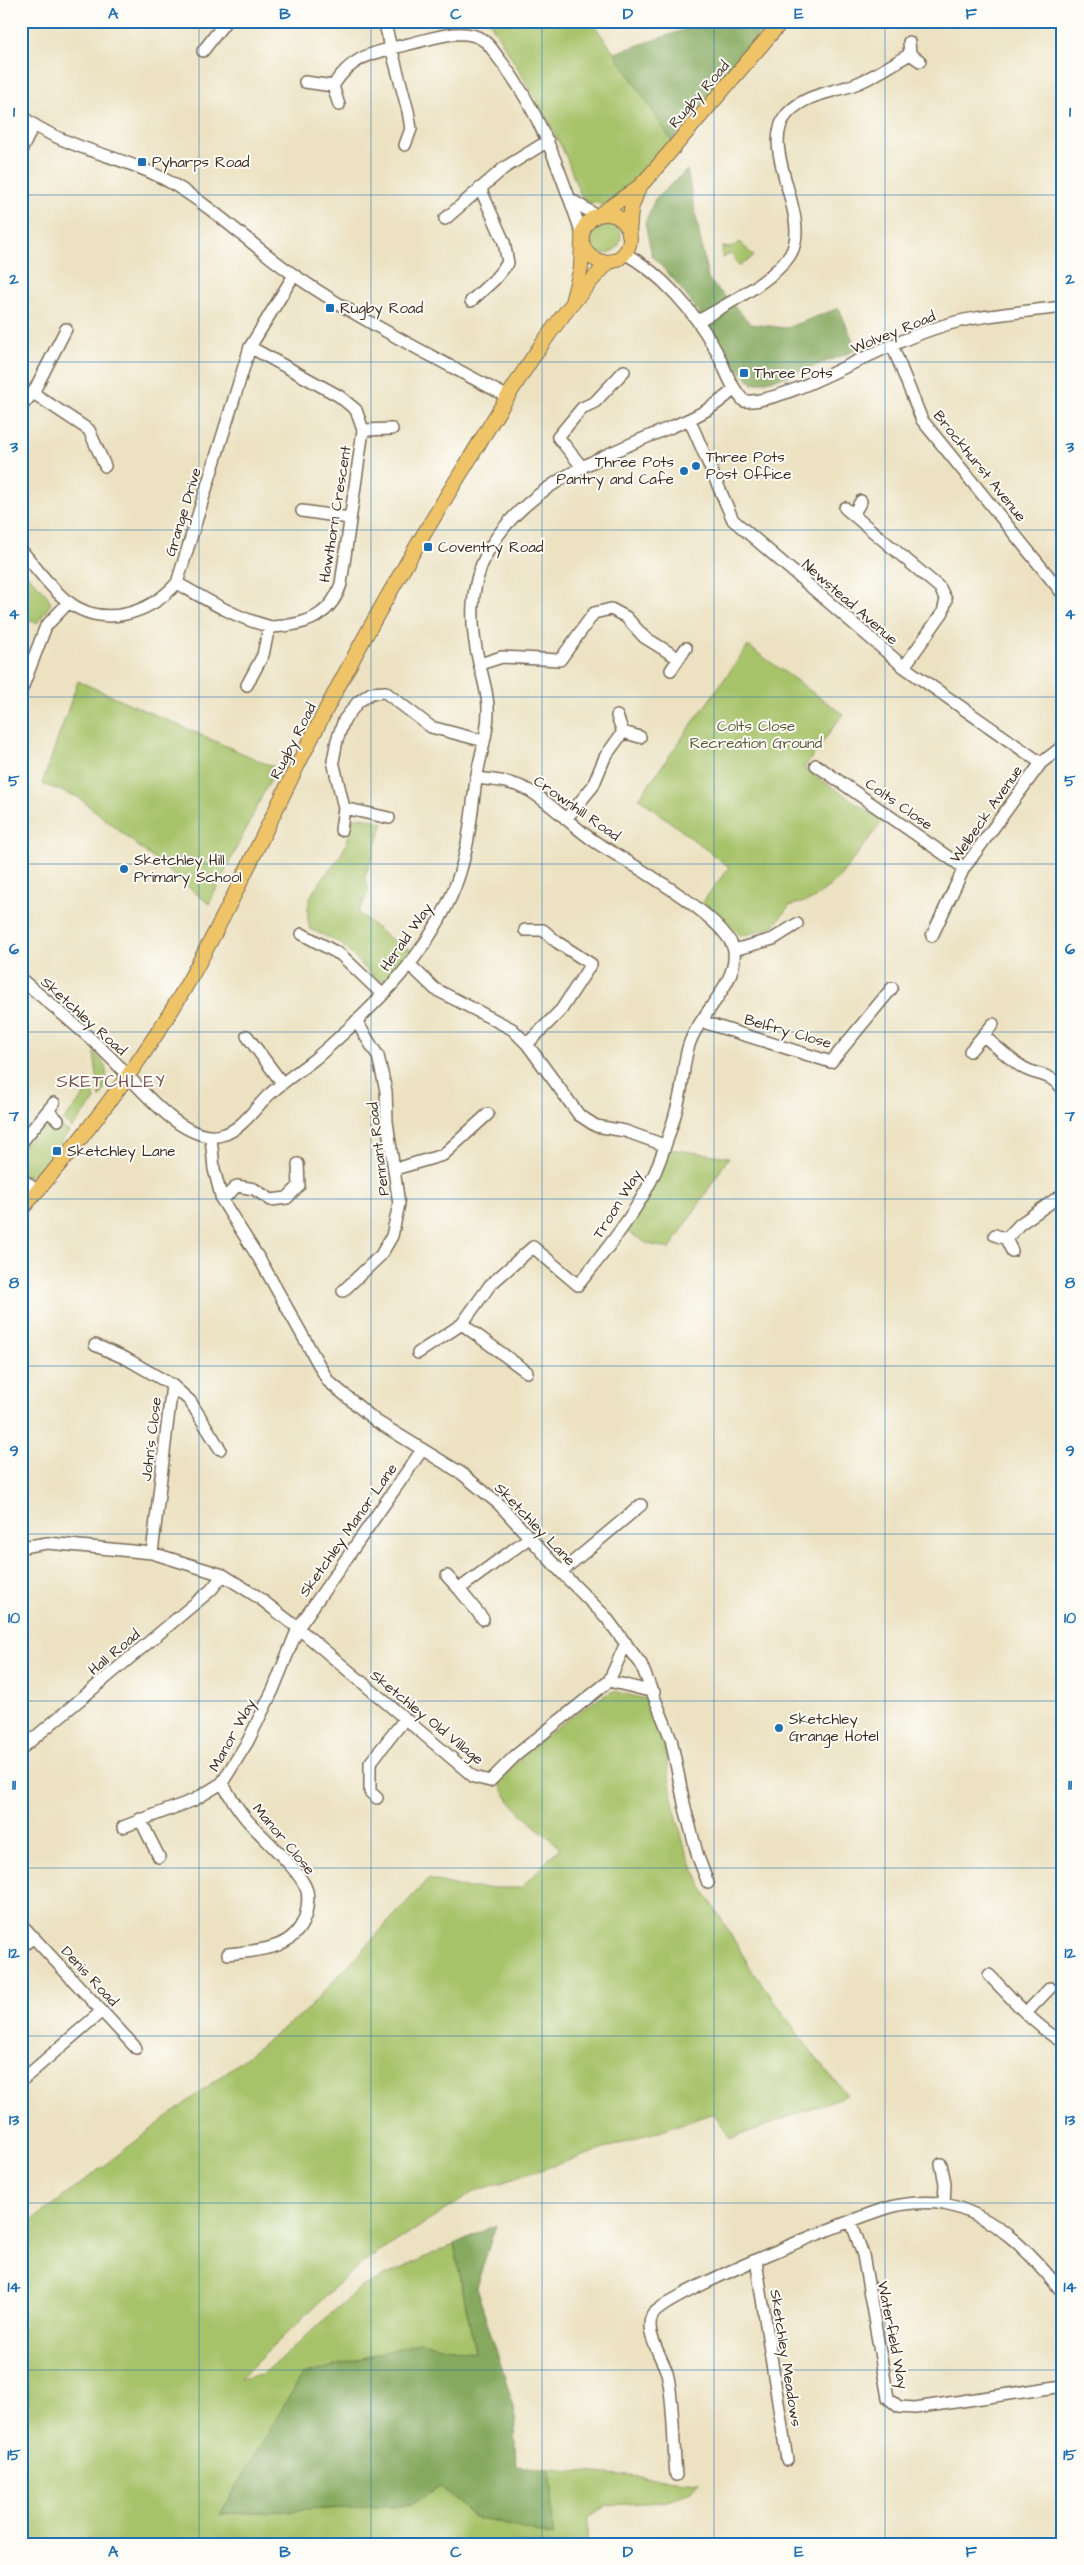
<svg xmlns="http://www.w3.org/2000/svg" width="1084" height="2565" font-family="'Architects Daughter',sans-serif">
<style>
.green{fill:#a7c36a;stroke:#717644}
.forest{fill:#85a95e;stroke:#606a3e}
.lines{fill:none;stroke-linecap:round;stroke-linejoin:round}
.minor-casing{stroke:#796a57;stroke-width:14}
.major-casing{stroke:#796a57;stroke-width:16}
.minor{stroke:#fff;stroke-width:11}
.major{stroke:#efc469;stroke-width:14}
.grid{fill:none;stroke:#1f6fb2;stroke-width:1;stroke-opacity:0.55}
.poi-dot{fill:#1f6fb2;stroke:#fdfcf7;stroke-width:2}
.labels{text-anchor:middle;stroke-width:4;stroke-linejoin:round;paint-order:stroke}
.street-label{font-size:15px;fill:#3b2a1e;stroke:#fdfcf7}
.poi-label{font-size:15px;fill:#3b2a1e;stroke:#fdfcf7;text-anchor:start}
.park-label{font-size:15px;fill:#5b5835;stroke:#fdfcf7}
.quarter-label{font-size:18px;letter-spacing:1px;fill:#795455;stroke:#fdfcf7}
.neatline{fill:none;stroke:#1f6fb2;stroke-width:2}
.grid-label{font-size:16px;text-anchor:middle;font-weight:bold;fill:#1f6fb2}
</style>
<rect width="100%" height="100%" fill="#fdfcf7"/>
<filter id="ink" filterUnits="userSpaceOnUse"><feTurbulence type="fractalNoise" baseFrequency=".02" numOctaves="2"/><feDisplacementMap in="SourceGraphic" scale="10" xChannelSelector="R" yChannelSelector="G"/><feConvolveMatrix kernelMatrix="1 2 1 2 8 2 1 2 1" color-interpolation-filters="sRGB"/></filter>
<filter id="wash" filterUnits="userSpaceOnUse"><feTurbulence type="fractalNoise" baseFrequency=".0096" numOctaves="4" result="noise"/><feDisplacementMap in="SourceGraphic" scale="20" xChannelSelector="R" yChannelSelector="G"/><feGaussianBlur stdDeviation="1.12" result="paint"/><feColorMatrix in="noise" values="0 0 0 0 0 0 0 0 0 0 0 0 0 0 0 0 0 1.4 0 .05"/><feComposite in="paint" operator="in"/></filter>
<g filter="url(#wash)">
<rect width="100%" height="100%" fill="#ece2c2"/>
<!-- green -->
<path class="green" d="M489,21h102l34,46 47,74 -47,50 -21,14 -20,-4c-10,-17 -13,-36 -22,-53 -22,-44 -47,-85 -73,-127z
M585 236a18 18 0 1 1 36 0a18 18 0 1 1-36 0Z
M740,242l14,14 -15,10 -8,-13 -8,5 -1,-11 9,1z
M21,566c8,15 26,23 30,38l-14,19 -16,-5z
M748,646l95,68 -39,54 79,53 -46,59 -25,20 -23,6 -16,21 -32,9 -21,-21 -18,-12 27,-36 -90,-69z
M78,681l198,87 -67,136 -131,-107 -36,-13z
M363,817l21,6 -19,54 4,14 -11,22 31,25 22,12 -24,29 -9,2 -39,-39 -29,-13c-12,-42 25,-54 37,-87 2,-7 3,-15 5,-23z
M94,1053c17,12 14,29 6,45z
M92,1086l3,14 -23,28 -9,-7z
M53,1124l8,2 8,6 -33,41 -5,3 -10,-2v-26l22,-23z
M668,1149l61,8 -59,92 -22,-5 -23,-14z
M613,1691l32,8 19,44 9,60 12,46 16,36 49,82 61,85 36,43 -117,44 -16,-26 -238,78 -120,76 -117,112 23,-4 99,-88 93,-43 21,109 -55,-11 -200,172 191,-9 29,-19 34,31 79,19 -3,-67 149,13 -10,11 -28,9 -53,3 -20,13 -1,26h-566v-315l285,-218 122,-132 38,9h55l39,-41c-22,-19 -50,-38 -61,-65 30,-37 72,-68 114,-91z"/>
<!-- forest -->
<path class="forest" d="M711,21h59l-98,120 -57,-88z
M687,170l21,109 43,45 35,4 53,-20 18,42 -73,27 -31,7 -19,-19 -27,-42 -32,-42 -23,-25 -7,-33 10,-24z
M496,2225l-20,62 38,119 3,60 33,3 3,67 -79,-19 -34,-31 -29,19 -191,9 82,-139 118,-33 55,10 -21,-108z"/>
</g>
<g filter="url(#ink)">
<g class="lines">
<!-- minor casing -->
<g class="minor-casing">
<path id="minor" d="M384,21l24,90 3,18 -6,16
M909,42l1,12 10,7
M203,51l23,-30
M305,82l28,4
M333,86c19,-31 43,-34 76,-42 22,-5 54,-18 74,-4 7,4 12,14 17,20 41,52 60,112 82,174
M333,86l6,19
M21,116c46,35 104,39 152,68 44,26 79,62 121,91 67,46 142,83 214,122
M21,151l12,-25
M570,199l27,17
M445,219l59,-51 44,-27
M624,253c37,20 70,58 90,94 11,19 15,39 30,54 37,3 113,-42 149,-56 22,-10 48,-20 72,-25 32,-6 65,-9 98,-13
M471,301l23,-21 14,-17 -4,-21 -24,-54
M698,321c26,-15 76,-41 92,-66 24,-38 -34,-108 -2,-142 18,-19 42,-20 65,-28 20,-7 38,-20 57,-31
M892,345l30,75 141,174
M33,393l33,-64
M21,407l12,-14 56,37 16,36
M690,421l43,99 171,147 137,96
M363,430l29,-1
M582,467l-24,-30 24,-29 13,-6 29,-31
M845,508l95,80 6,12 -3,12 -39,55
M302,511l47,7
M853,515l8,-14
M21,550c15,17 28,37 46,51 36,28 82,13 110,-18l73,-236 44,-72
M177,583c28,16 59,35 91,43 4,2 10,0 15,0 29,-3 49,-14 58,-42l22,-154 -7,-20 -17,-14 -89,-49
M480,664l22,-7 58,3 34,-47 17,-4 15,8 18,20 34,21
M671,670l15,-22
M247,685l16,-30 6,-28
M21,691l25,-65 23,-24
M623,732l17,5
M816,765l148,103
M476,778c17,2 36,3 52,12 25,14 44,37 69,53 29,18 132,75 137,108 4,32 -34,63 -44,91 -6,15 -6,32 -9,48 -5,26 -15,55 -25,80 -16,38 -52,83 -78,115l-45,-38 -43,38 -28,39 65,48
M344,808l45,10
M566,819l27,-33 12,-29 18,-25 -6,-16
M341,830l3,-22 -11,-47 4,-21 7,-20 14,-18 13,-9 14,-1 46,35 53,14
M525,930h18l14,12 34,22 -30,46 -34,34
M302,934l39,21 41,39
M932,936l32,-68 77,-105 22,-17
M734,950l39,-11 24,-15
M409,964l26,25 77,40 15,15 52,71 17,11 29,5 39,14
M21,979c30,26 62,51 90,79 25,24 74,91 114,76 18,-6 32,-29 46,-41 14,-13 30,-23 45,-35 55,-48 114,-104 140,-174 13,-34 15,-69 20,-104 4,-25 13,-49 12,-74 -1,-15 -5,-29 -9,-43 -9,-38 -10,-75 8,-110 33,-62 104,-92 165,-118 33,-14 54,-20 81,-45
M703,1022l128,40 61,-74
M247,1036l35,47
M985,1037c12,10 23,21 37,30 16,10 26,4 41,22
M970,1051l23,-27
M48,1111l10,9
M211,1137l3,32 8,31 41,65 65,116 48,40 85,52 38,31 62,68 44,44 36,48 30,75 14,69 13,49 10,26
M21,1143l33,-40
M395,1169l48,-14 45,-41
M21,1178l16,13
M222,1200l15,-14 17,3 17,11 16,-2 12,-12 -1,-22
M995,1235l11,4 6,12
M1006,1239l14,-15 43,-30
M343,1291l38,-36 11,-19 7,-32 -12,-82 -1,-31 -8,-35 -22,-35
M95,1345l32,14 45,26 -20,168
M418,1353l44,-29
M172,1385l18,16 30,48
M21,1547l27,-4 104,10 71,22 35,22 40,31 176,149 16,4 25,-25 94,-75 45,11
M561,1572l80,-67
M447,1576l12,13
M483,1619l-24,-30 70,-51
M609,1681l17,-38
M21,1749l190,-159 12,-15
M222,1783c8,13 16,27 26,38 14,16 54,51 59,70 2,8 0,18 -2,26 -12,34 -47,33 -77,37
M377,1798l-7,-6v-29l34,-43
M140,1819l19,38
M123,1827l71,-27 28,-17 26,-42 25,-51 25,-62 124,-178
M21,1924l115,124
M21,1947l13,-10
M989,1975c23,23 45,51 74,67
M1026,2013l24,-25
M21,2081l81,-70
M941,2164l4,19 -1,21
M851,2221l12,34 25,143 11,9 16,1 148,-22
M756,2260l31,200
M676,2475c-3,-30 -2,-75 -9,-102 -5,-16 -23,-41 -15,-57 11,-22 200,-97 232,-107 18,-6 42,-8 60,-5 52,11 87,49 119,89"/>
</g>
<!-- major casing -->
<g class="major-casing">
<path id="major" d="M582 238a24 24 0 1 1 48 0a24 24 0 1 1-48 0Z
M599,215l41,-29 11,-12 131,-153
M629,234l2,-25 8,-22
M573,298l8,-30 1,-25
M21,1210c59,-68 116,-140 161,-217 48,-83 86,-171 130,-256 46,-91 98,-182 152,-269 44,-72 86,-146 145,-206"/>
</g>
<!-- minor -->
<use href="#minor" class="minor"/>
<!-- major -->
<use href="#major" class="major"/>
</g>
</g>
<!-- grid -->
<path class="grid" d="M199,21v2523M371,21v2523M542,21v2523M714,21v2523M885,21v2523M21,195h1042M21,362h1042M21,530h1042M21,697h1042M21,864h1042M21,1032h1042M21,1199h1042M21,1366h1042M21,1534h1042M21,1701h1042M21,1868h1042M21,2036h1042M21,2203h1042M21,2370h1042"/>
<!-- markers -->
<g class="poi-dot">
<rect x="137" y="157" width="10" height="10" rx="2.5"/>
<rect x="325" y="303" width="10" height="10" rx="2.5"/>
<rect x="739" y="368" width="10" height="10" rx="2.5"/>
<circle cx="696" cy="466" r="5"/>
<circle cx="684" cy="471" r="5"/>
<rect x="423" y="542" width="10" height="10" rx="2.5"/>
<circle cx="124" cy="869" r="5"/>
<rect x="52" y="1146" width="10" height="10" rx="2.5"/>
<circle cx="779" cy="1728" r="5"/>
</g>
<g class="labels">
<!-- street labels -->
<g class="street-label">
<text transform="translate(699 94) rotate(-49)" y="5">Rugby Road</text>
<text transform="translate(893 332) rotate(-22)" y="5">Wolvey Road</text>
<text transform="translate(980 466) rotate(51)" y="5">Brockhurst Avenue</text>
<text transform="translate(183 512) rotate(-73)" y="5">Grange Drive</text>
<text transform="translate(335 514) rotate(-81)" y="5">Hawthorn Crescent</text>
<text transform="translate(850 602) rotate(41)" y="5">Newstead Avenue</text>
<text transform="translate(293 741) rotate(-63)" y="5">Rugby Road</text>
<text transform="translate(899 804) rotate(35)" y="5">Colts Close</text>
<text transform="translate(577 808) rotate(35)" y="5">Crownhill Road</text>
<text transform="translate(986 814) rotate(-55)" y="5">Welbeck Avenue</text>
<text transform="translate(406 937) rotate(-55)" y="5">Herald Way</text>
<text transform="translate(84 1016) rotate(42)" y="5">Sketchley Road</text>
<text transform="translate(788 1031) rotate(16)" y="5">Belfry Close</text>
<text transform="translate(378 1149) rotate(-97)" y="5">Pennant Road</text>
<text transform="translate(617 1204) rotate(-58)" y="5">Troon Way</text>
<text transform="translate(151 1439) rotate(-83)" y="5">John's Close</text>
<text transform="translate(535 1524) rotate(46)" y="5">Sketchley Lane</text>
<text transform="translate(348 1530) rotate(-55)" y="5">Sketchley Manor Lane</text>
<text transform="translate(114 1652) rotate(-40)" y="5">Hall Road</text>
<text transform="translate(427 1717) rotate(39)" y="5">Sketchley Old Village</text>
<text transform="translate(232 1735) rotate(-61)" y="5">Manor Way</text>
<text transform="translate(284 1839) rotate(50)" y="5">Manor Close</text>
<text transform="translate(90 1976) rotate(47)" y="5">Denis Road</text>
<text transform="translate(893 2335) rotate(79)" y="5">Waterfield Way</text>
<text transform="translate(786 2358) rotate(81)" y="5">Sketchley Meadows</text>
</g>
<!-- poi labels -->
<g class="poi-label">
<text x="152" y="167">Pyharps Road</text>
<text x="340" y="313">Rugby Road</text>
<text x="754" y="378">Three Pots</text>
<text x="706" y="462">Three Pots<tspan x="706" dy="17">Post Office</tspan></text>
<text x="674" y="467" text-anchor="end">Three Pots<tspan x="674" dy="17">Pantry and Cafe</tspan></text>
<text x="438" y="552">Coventry Road</text>
<text x="134" y="865">Sketchley Hill<tspan x="134" dy="17">Primary School</tspan></text>
<text x="67" y="1156">Sketchley Lane</text>
<text x="789" y="1724">Sketchley<tspan x="789" dy="17">Grange Hotel</tspan></text>
</g>
<!-- park labels -->
<g class="park-label">
<text x="756" y="731">Colts Close<tspan x="756" dy="17">Recreation Ground</tspan></text>
</g>
<!-- quarter labels -->
<g class="quarter-label">
<text x="111" y="1087">SKETCHLEY</text>
</g>
</g>
<!-- margin -->
<rect width="1084" height="2565" fill="none" stroke="#fdfcf7" stroke-width="55"/>
<rect x="28" y="28" width="1028" height="2510" class="neatline"/>
<g class="grid-label">
<text x="113" y="19">A</text>
<text x="285" y="19">B</text>
<text x="456" y="19">C</text>
<text x="628" y="19">D</text>
<text x="799" y="19">E</text>
<text x="971" y="19">F</text>
<text x="14" y="117">1</text>
<text x="1070" y="117">1</text>
<text x="14" y="284">2</text>
<text x="1070" y="284">2</text>
<text x="14" y="452">3</text>
<text x="1070" y="452">3</text>
<text x="14" y="619">4</text>
<text x="1070" y="619">4</text>
<text x="14" y="786">5</text>
<text x="1070" y="786">5</text>
<text x="14" y="954">6</text>
<text x="1070" y="954">6</text>
<text x="14" y="1121">7</text>
<text x="1070" y="1121">7</text>
<text x="14" y="1288">8</text>
<text x="1070" y="1288">8</text>
<text x="14" y="1456">9</text>
<text x="1070" y="1456">9</text>
<text x="14" y="1623">10</text>
<text x="1070" y="1623">10</text>
<text x="14" y="1790">11</text>
<text x="1070" y="1790">11</text>
<text x="14" y="1958">12</text>
<text x="1070" y="1958">12</text>
<text x="14" y="2125">13</text>
<text x="1070" y="2125">13</text>
<text x="14" y="2292">14</text>
<text x="1070" y="2292">14</text>
<text x="14" y="2460">15</text>
<text x="1070" y="2460">15</text>
<text x="113" y="2557">A</text>
<text x="285" y="2557">B</text>
<text x="456" y="2557">C</text>
<text x="628" y="2557">D</text>
<text x="799" y="2557">E</text>
<text x="971" y="2557">F</text>
</g>
</svg>
